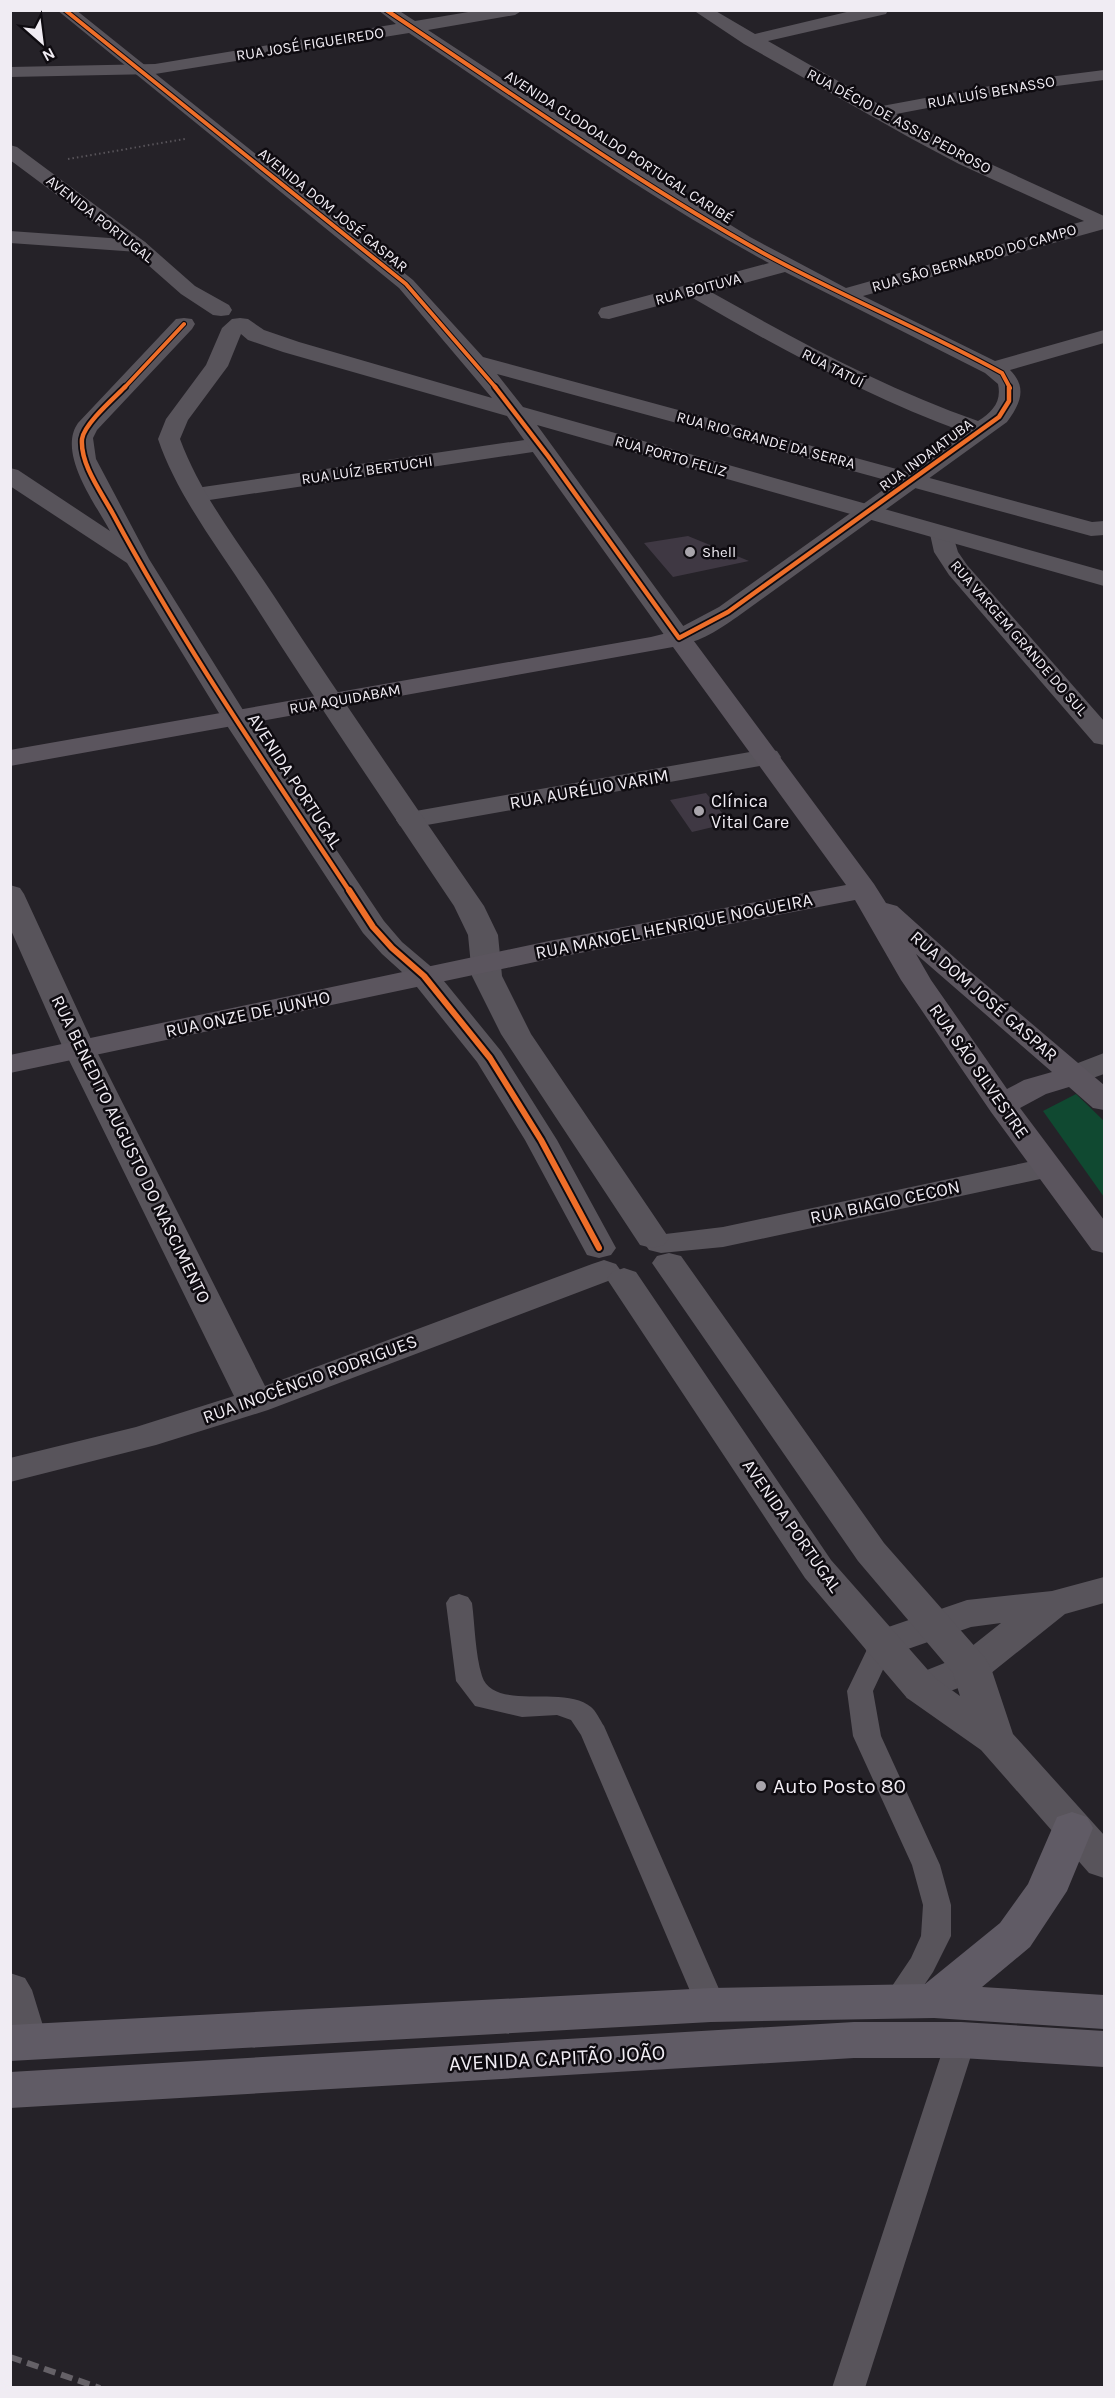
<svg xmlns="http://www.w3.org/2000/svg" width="1115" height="2398" font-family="Karla,sans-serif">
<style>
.green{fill:#104931}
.building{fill:#3f3843}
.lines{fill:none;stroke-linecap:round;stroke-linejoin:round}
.path{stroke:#58545a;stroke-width:2;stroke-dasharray:1.5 3;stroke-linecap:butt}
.service{fill:#58545b;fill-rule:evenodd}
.minor{fill:#58545b;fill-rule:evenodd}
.tertiary{fill:#58545b;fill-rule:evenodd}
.secondary{fill:#5b555e;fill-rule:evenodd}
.trunk{fill:#605b65;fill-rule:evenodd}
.rail{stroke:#656167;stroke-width:6;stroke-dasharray:12 6;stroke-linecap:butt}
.cycleway-far2-casing{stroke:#0e0b10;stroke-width:6}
.cycleway-far1-casing{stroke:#0e0b10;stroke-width:8}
.cycleway-casing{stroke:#0e0b10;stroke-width:10}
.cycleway-far2{stroke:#ee6e29;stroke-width:4}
.cycleway-far1{stroke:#ee6e29;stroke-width:4.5}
.cycleway{stroke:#ee6e29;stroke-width:6}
.poi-dot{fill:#a9a5ac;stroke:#0e0b10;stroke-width:2}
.labels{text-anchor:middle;stroke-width:5;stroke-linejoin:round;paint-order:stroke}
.far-street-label{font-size:15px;fill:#f0ecf3;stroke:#0e0b10}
.far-poi-label{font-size:15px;fill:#f0ecf3;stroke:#0e0b10;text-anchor:start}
.street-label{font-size:18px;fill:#f0ecf3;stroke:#0e0b10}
.poi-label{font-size:18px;fill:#f0ecf3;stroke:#0e0b10;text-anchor:start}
.near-poi-label{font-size:21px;fill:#f0ecf3;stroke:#0e0b10;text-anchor:start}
.near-street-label{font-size:21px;fill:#f0ecf3;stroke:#0e0b10}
</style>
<rect width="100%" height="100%" fill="#252228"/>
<!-- green -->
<path class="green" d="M1076,1094l28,27v76l-61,-86z"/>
<!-- building -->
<path class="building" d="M688,536l61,25 -76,16 -29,-34z
M706,793l24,30 -38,9 -22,-32z"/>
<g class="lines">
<!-- path -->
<path class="path" d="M68,159l117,-20"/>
<!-- service -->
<path class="service" d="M459,1594l9,3 4,6c3,23 3,50 10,73 11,36 83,8 109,31 5,4 9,13 13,19l122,279 -4,8 -11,4 -11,-4 -4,-8 -115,-270 -10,-15 -14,-5 -35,2 -47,-11 -19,-25 -10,-78 4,-6z
M882,1635l9,2 4,7 -22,47 8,45 59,129 11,40v31l-18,36 -25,37 -11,4 -11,-4 -4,-8 29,-43 10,-22 2,-31 -11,-40 -59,-129 -6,-45 26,-54z
M961,2028l11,3 4,9 -111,348h-33l114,-348 4,-9z"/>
<!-- minor -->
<path class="minor" d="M378,10h20l17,11 65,-11h43l-8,5 -87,15 209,137 113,70 96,51 238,-67 -125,-57 -47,-25 -168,-95 -51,-34h21l41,24 100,-24h33l-2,4 -118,27 114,65 135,-25 87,-11v10l-87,11 -121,23 77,42 131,60v13l-241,67 132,65 109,-31v13l-94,27c18,18 10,34 -3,52l-270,195c-18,12 -45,32 -67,26l-4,-5 4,-5 49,-26 245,-175c-96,-35 -185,-84 -273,-135l-82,22 -8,-1 -3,-5 3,-5 168,-45c-125,-67 -242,-152 -360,-230l-254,41 -145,3v-10l145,-3 241,-40zM785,272l200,101 13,11c4,18 -6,28 -20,37 -94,-33 -180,-80 -267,-129z
M10,231l128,9 7,2 3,4 -3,4 -7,2 -128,-9z
M538,438l8,2 4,5 -4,5 -350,52 -8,-2 -4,-5 4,-5 8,-2z
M942,527l9,2 7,23 9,13 137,156v24l-10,-2 -145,-168 -15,-23 -4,-18 3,-5z
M767,749l10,2 4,6 -4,6 -367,65 -10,-2 -4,-6 4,-6 10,-2z
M10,885l10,3 4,6 72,156 169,336 327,-122 12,-4 12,4 5,7 -5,7 -348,132 -112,35 -146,37v-24l126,-31 98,-31 -170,-346 -54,-122z
M1104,1053v21l-28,10 -11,-2 -5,-7 5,-7z
M1047,1158l12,3 4,7 -4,7 -336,72 -62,6 -12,-3 -5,-7 5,-7 74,-9z
M1104,1577v26l-39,11 -80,64 -64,24 -14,-4 -6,-10 6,-10 50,-20 44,-35 -30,4 -89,31 -14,-4 -5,-10 5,-10 99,-34 85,-9z
M10,1973l15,5 7,12 16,52 -6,13 -16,5 -16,-5z"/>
<!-- tertiary -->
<path class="tertiary" d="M57,10h19l337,270 70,77 609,165 12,-1v14l-13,1 -594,-162 26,33 581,164v15l-567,-161 155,213 -4,5 -9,3 -9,-3 -163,-227 -224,-64 -35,-12 -7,-6 -13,32 -40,54 -8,19c21,57 61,107 94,157 68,104 139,207 210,310l14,29 4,41 29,58 138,204 -5,7 -12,3 -12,-3 -139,-211 -29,-58 -4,-41 -14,-29c-69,-103 -139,-206 -205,-310 -32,-50 -72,-101 -91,-157l8,-20 40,-54 16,-37 10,-9 8,-1 8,1 16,11 35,12 193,56 -93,-110z
M10,145l7,2 128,95 50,44 34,19 3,5 -3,5 -8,1 -8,-1 -32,-21 -50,-44 -121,-90z
M184,318l8,1 3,5 -3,5 -95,101 -4,8 3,21 53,100 99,159 136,203 18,21 33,28 66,81 56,89 59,108 -5,7 -12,3 -12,-3 -62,-115 -48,-78 -64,-80 -31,-28 -19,-21 -141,-215 -95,-155 -117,-77v-18l8,2 92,61c-15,-28 -53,-78 -32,-108l98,-104z
M669,1253l12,3 203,287 101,115 6,10 22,66 91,101v43l-15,-5 -108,-123 -74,-52 -102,-120 -198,-299 5,-7 12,-4 12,4 195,288 104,118 25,18 -7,-23 -95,-112 -206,-298 5,-7z"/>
<!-- secondary -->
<path class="secondary" d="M679,630l9,3 186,251 12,19 11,3 68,61 139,118v25l-11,-2 -24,-21 -23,7 -26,14 84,112v33l-12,-3 -101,-138 -90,-132 -46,-80 -306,59 -539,114v-18l539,-114 297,-56 -173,-238 -663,119v-16l641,-113zM916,954l136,118 -28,8 -17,9 -76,-109z"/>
<!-- trunk -->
<path class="trunk" d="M1072,1812l15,5 6,11 -26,63 -37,56 -48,40 122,8v34l-170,-11 -223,4 -701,39v-36l701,-37 214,-4 75,-61 28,-39 29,-67z
M854,2022h107l143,9v36l-143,-9h-107l-844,50v-36z"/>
<!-- rail -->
<path class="rail" d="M10,2357l90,31"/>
<!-- cycleway-far2 casing -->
<g class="cycleway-far2-casing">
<path id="cycleway-far2" d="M65,10l341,274 90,104
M386,10c124,82 247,170 377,243 78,43 161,77 239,120l8,15
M124,388l60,-64"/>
</g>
<!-- cycleway-far1 casing -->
<g class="cycleway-far1-casing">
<path id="cycleway-far1" d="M125,387c-11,11 -41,37 -43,52 -2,25 19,53 31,75 70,131 155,254 237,378
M495,387l53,69 131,182 49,-26 271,-195 10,-16v-14"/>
</g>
<!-- cycleway casing -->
<g class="cycleway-casing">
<path id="cycleway" d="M349,890l24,37 19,21 32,28 66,82 51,82 58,108"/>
</g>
<!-- cycleway-far2 -->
<use href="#cycleway-far2" class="cycleway-far2"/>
<!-- cycleway-far1 -->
<use href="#cycleway-far1" class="cycleway-far1"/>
<!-- cycleway -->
<use href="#cycleway" class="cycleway"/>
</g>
<!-- markers -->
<g class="poi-dot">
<circle cx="690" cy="552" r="6"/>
<circle cx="699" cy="811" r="6"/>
<circle cx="761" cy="1786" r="6"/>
</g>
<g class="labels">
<!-- far-street labels -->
<g class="far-street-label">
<text transform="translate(310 44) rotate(-9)" y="5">RUA JOSÉ FIGUEIREDO</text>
<text transform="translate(991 92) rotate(-10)" y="5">RUA LUÍS BENASSO</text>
<text transform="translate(899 121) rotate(28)" y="5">RUA DÉCIO DE ASSIS PEDROSO</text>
<text transform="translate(619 147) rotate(33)" y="5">AVENIDA CLODOALDO PORTUGAL CARIBÉ</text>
<text transform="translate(333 210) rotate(39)" y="5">AVENIDA DOM JOSÉ GASPAR</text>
<text transform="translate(100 219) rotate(38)" y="5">AVENIDA PORTUGAL</text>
<text transform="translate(974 258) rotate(-16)" y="5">RUA SÃO BERNARDO DO CAMPO</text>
<text transform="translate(698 289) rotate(-15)" y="5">RUA BOITUVA</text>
<text transform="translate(833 368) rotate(27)" y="5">RUA TATUÍ</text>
<text transform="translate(766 440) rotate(15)" y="5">RUA RIO GRANDE DA SERRA</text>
<text transform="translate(926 455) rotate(-36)" y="5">RUA INDAIATUBA</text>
<text transform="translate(671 456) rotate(16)" y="5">RUA PORTO FELIZ</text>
<text transform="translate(367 470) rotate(-8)" y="5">RUA LUÍZ BERTUCHI</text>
<text transform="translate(1019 638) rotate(49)" y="5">RUA VARGEM GRANDE DO SUL</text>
<text transform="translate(345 699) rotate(-10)" y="5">RUA AQUIDABAM</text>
</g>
<!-- far-poi labels -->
<g class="far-poi-label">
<text x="702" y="557">Shell</text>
</g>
<!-- street labels -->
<g class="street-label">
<text transform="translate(295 781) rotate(57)" y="6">AVENIDA PORTUGAL</text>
<text transform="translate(589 789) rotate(-10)" y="6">RUA AURÉLIO VARIM</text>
<text transform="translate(674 926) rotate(-11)" y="6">RUA MANOEL HENRIQUE NOGUEIRA</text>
<text transform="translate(984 996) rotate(41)" y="6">RUA DOM JOSÉ GASPAR</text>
<text transform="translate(248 1014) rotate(-12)" y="6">RUA ONZE DE JUNHO</text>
<text transform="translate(979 1071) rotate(55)" y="6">RUA SÃO SILVESTRE</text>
<text transform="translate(131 1149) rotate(64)" y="6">RUA BENEDITO AUGUSTO DO NASCIMENTO</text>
<text transform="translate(885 1202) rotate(-12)" y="6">RUA BIAGIO CECON</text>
<text transform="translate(310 1379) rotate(-20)" y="6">RUA INOCÊNCIO RODRIGUES</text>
<text transform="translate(792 1526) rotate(55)" y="6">AVENIDA PORTUGAL</text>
</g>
<!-- poi labels -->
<g class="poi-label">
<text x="711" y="807">Clínica<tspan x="711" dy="21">Vital Care</tspan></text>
</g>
<!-- near-poi labels -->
<g class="near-poi-label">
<text x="773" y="1793">Auto Posto 80</text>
</g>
<!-- near-street labels -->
<g class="near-street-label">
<text transform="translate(557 2058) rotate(-3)" y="7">AVENIDA CAPITÃO JOÃO</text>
</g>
</g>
<!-- border -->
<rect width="1115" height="2398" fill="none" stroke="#f0ecf3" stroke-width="24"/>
<!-- north arrow -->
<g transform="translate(42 42) rotate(152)" stroke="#0e0b10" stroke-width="4.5" paint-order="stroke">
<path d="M0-4.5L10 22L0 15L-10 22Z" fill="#f0ecf3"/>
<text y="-9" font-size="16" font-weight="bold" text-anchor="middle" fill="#f0ecf3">N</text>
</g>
</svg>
